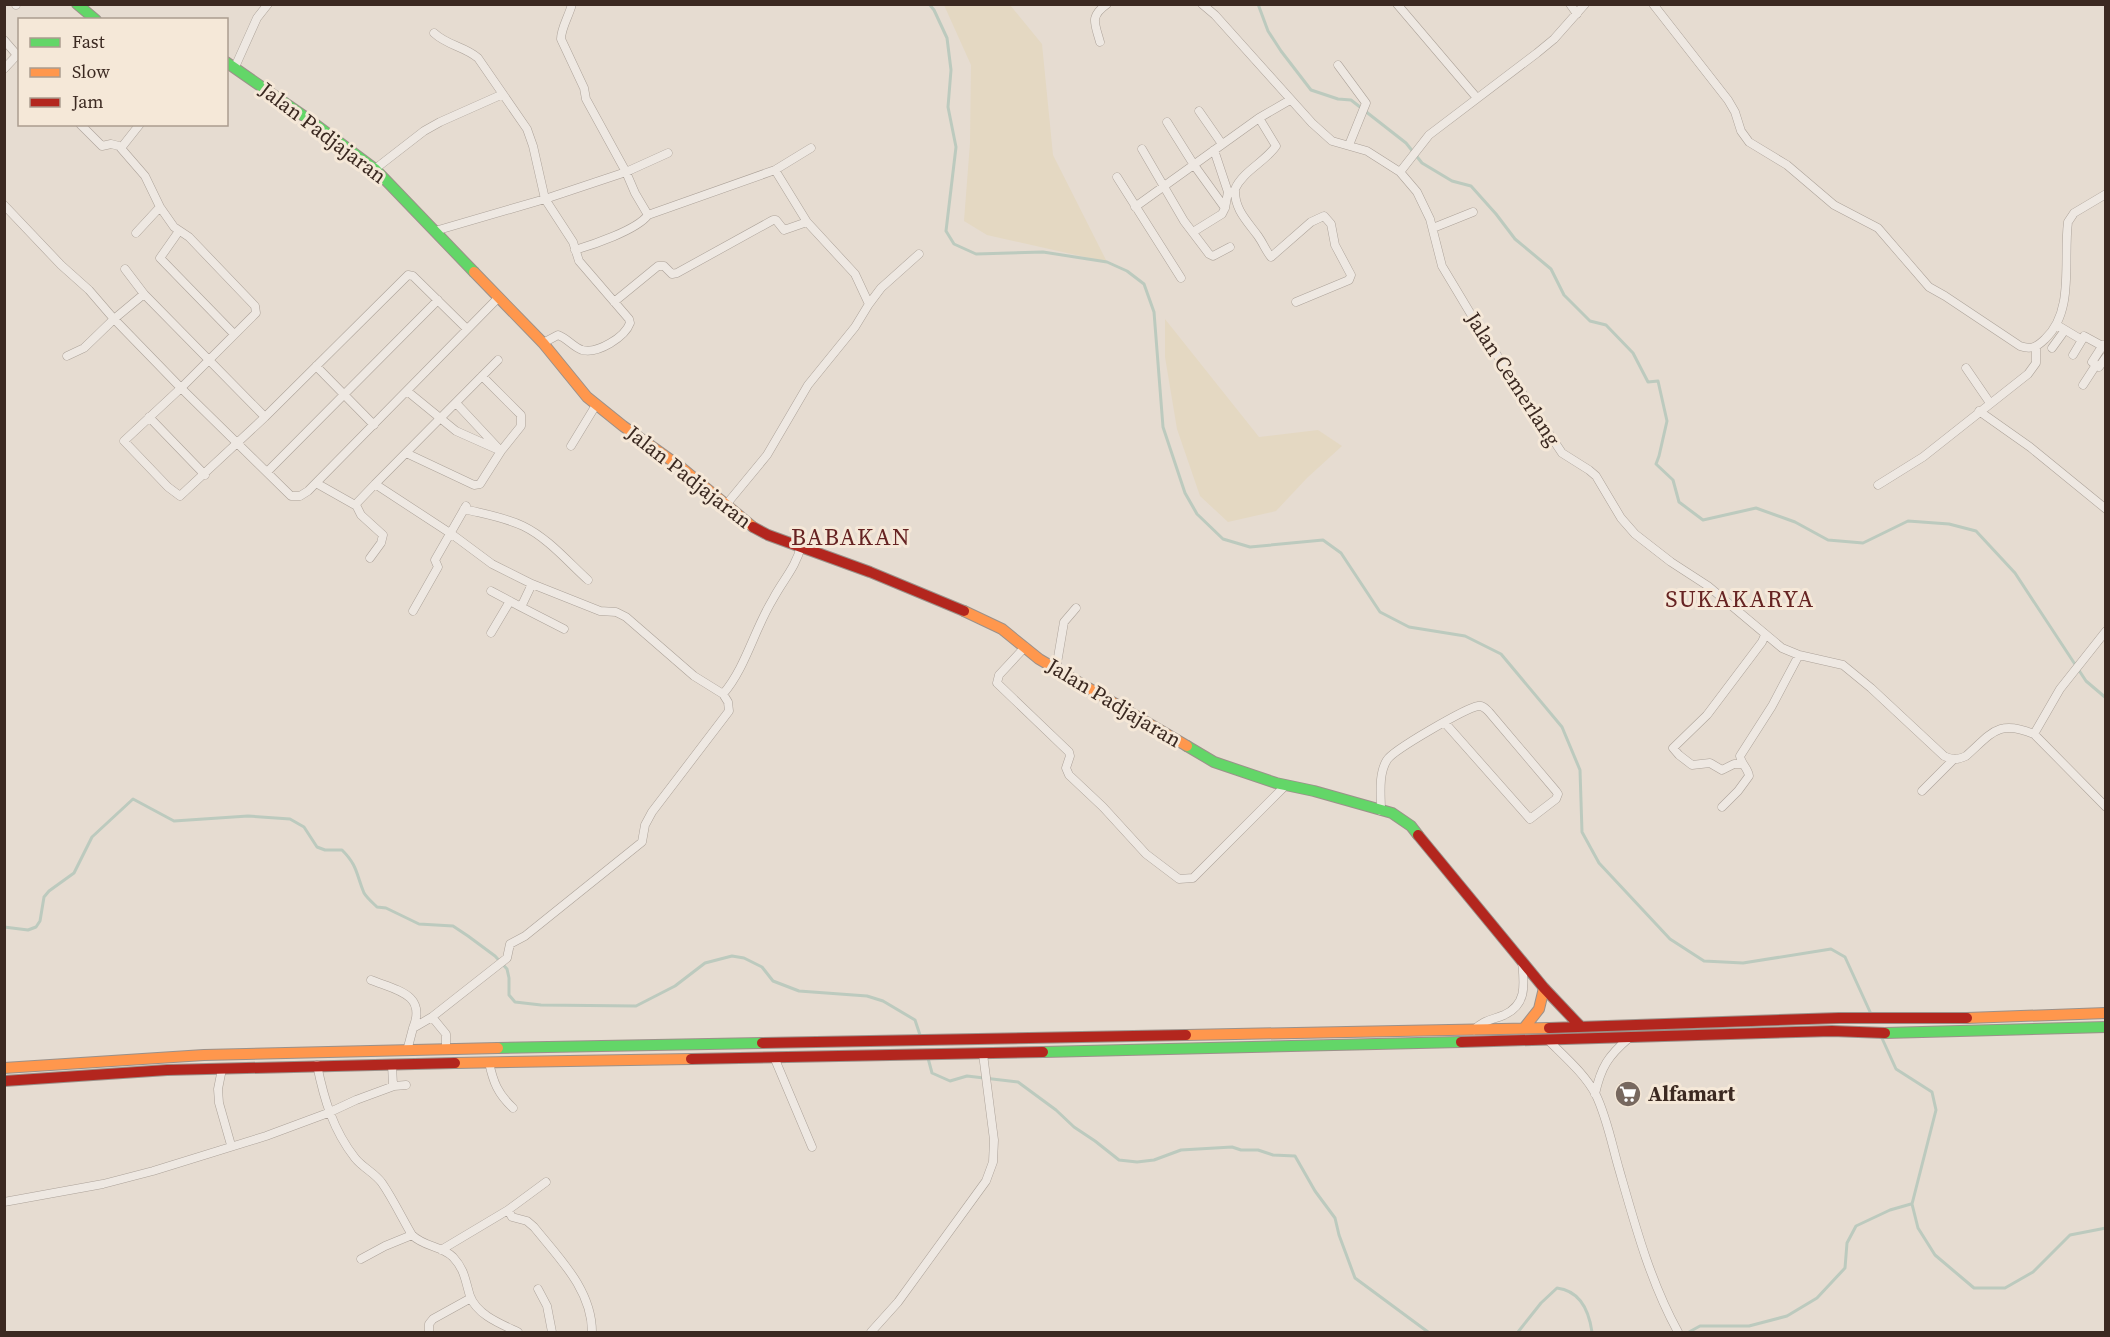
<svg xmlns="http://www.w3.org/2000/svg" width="2110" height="1337" font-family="'Source Serif 4',serif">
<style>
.farmland{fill:#e4d8c2}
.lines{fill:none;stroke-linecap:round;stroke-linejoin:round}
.stream{stroke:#bccabe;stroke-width:3}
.street-casing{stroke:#aca299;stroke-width:9}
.fast-casing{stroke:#9b918a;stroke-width:12}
.slow-casing{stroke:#9b918a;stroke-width:12}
.jam-casing{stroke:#9b918a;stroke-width:12}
.street{stroke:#eee8e2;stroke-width:8}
.fast{stroke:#63d668;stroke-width:10}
.slow{stroke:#ff974d;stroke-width:10}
.jam{stroke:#b3261e;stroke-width:10}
.labels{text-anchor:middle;stroke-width:6;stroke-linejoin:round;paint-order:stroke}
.street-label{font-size:21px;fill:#3b2921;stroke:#f5e8d8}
.poi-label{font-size:21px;font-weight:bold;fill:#3b2921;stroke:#f5e8d8;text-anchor:start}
.quarter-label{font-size:24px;letter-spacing:1.5px;fill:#662322;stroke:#f5e8d8}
</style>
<rect width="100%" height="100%" fill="#e6dcd1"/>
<!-- farmland -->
<path class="farmland" d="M944,5h66l32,39 11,111 54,107 -120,-27 -23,-14 6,-78 1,-78z
M1165,319l94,118 59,-7 24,16 -35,32 -31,33 -48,11 -28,-26 -23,-67 -12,-72z"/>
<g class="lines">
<!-- stream -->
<path class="stream" d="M929,4l5,6 13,28 4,32 -3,37 8,40 -10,84 8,13 22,10 67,-2 64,10 20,9 17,13 10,28 9,115 22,66 12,21 26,25 27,8 73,-7 18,13 39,59 29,15 56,9 36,18 61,73 18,43 2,62 17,31 71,76 34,22 39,2 88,-14 14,8 26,57
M1258,4l10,27 13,20 30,39 27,9 13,1 55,43 16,20 30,18 19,5 25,28 19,25 36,30 13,26 26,26 16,4 27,28 15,29 10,-1 9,40 -8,35 -3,8 17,16 6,22 24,18 53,-12 39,14 33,18 35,3 45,-22 41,3 27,7 39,42 71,108 20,17
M4,927l24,3 8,-3 4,-6 4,-24 5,-6 25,-18 18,-36 41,-38 41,22 74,-5 42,3 14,8 13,20 8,3h17c16,16 14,24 22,43 3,5 9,10 13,14l9,1 33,16 34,2 15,10 27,20 12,13 2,9v17l6,7 26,3 95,1 39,-20 30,-23 27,-7 12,2 18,9 11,14 26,10 68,5 16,5 32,19 6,18
M1881,1036l15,33 36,23 4,18 -24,94 6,24 17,27 39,33h31l28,-16 37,-37 36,-7
M928,1058l4,15 18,8 17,-5 51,6 38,28 18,17 21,14 24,19 18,2 17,-2 27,-10 51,-3 9,3h17l15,5 22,1 20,35 20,27 4,17 16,43 73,54
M1518,1332l23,-29 16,-15c24,3 32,23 35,44
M1689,1332l11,-6h49l38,-10 30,-18 28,-30 2,-25 9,-17 34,-16 21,-6"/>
<!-- street casing -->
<g class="street-casing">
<path id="street" d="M1202,4l13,11 97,108 20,18 35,10 33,21 17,20 13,27 12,47 39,65 81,122 27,17 7,6 25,42 14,16 36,28 37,24 74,62 17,7 44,10 28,23 73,68c9,4 13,4 22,0 26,-23 32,-37 68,-22l72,73
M1397,4l80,94
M1570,4l7,10
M1653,4l75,96 7,12 6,19 8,11 38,23 47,40 44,23 51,59 16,9 75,50c11,4 17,1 25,-7 30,-28 18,-79 23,-117l6,-9 32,-19
M16,5v-1
M434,33c14,13 30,13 44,25l49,71 6,17 12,53 28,43 6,19 50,58 1,4c-5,14 -32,31 -48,27 -9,-3 -15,-12 -24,-15l-15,8
M4,40l13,15 -13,14
M1100,42c-5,-19 -11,-25 7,-38
M1338,65l28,38 -17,42
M235,67l22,-49 11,-14
M1199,111l23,33
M1259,118l17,28c-11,16 -33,25 -41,43 -1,20 12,32 23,47 5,7 8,15 13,21l40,-35 13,-6 7,8 4,21 16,30 -2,5 -53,22
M1167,122l27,43 31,43 -3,6 -29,18
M80,124l22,22 9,-2 8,2 26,30 15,31 14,20 15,10 66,69 1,7 -75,75 110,108h9l8,-5 191,-194
M121,148l19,-24
M1142,149l42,72 25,33 4,2 17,-9
M1214,150l14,42 -3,16
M668,153l-42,19 9,21 13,22 127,-45 36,-22
M375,169l49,-38 16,-9 63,-28
M1400,172l29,-37 108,-82 17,-14 31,-35
M1117,177l64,101
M4,205l57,60 28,25 25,29 -30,29 -17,8
M1135,207l124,-89 31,-18
M1433,228l40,-16
M179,231l-19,27 74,76
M435,231l110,-32 81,-27 -40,-73 -2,-11 -23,-49c0,-11 8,-23 11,-35
M136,233l24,-26
M575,250c17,-5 62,-20 73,-35
M125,269l19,25 -30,25 67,69 -57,53 44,46 12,9 85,-79 143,-142 5,1 54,53
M144,294l121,123
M614,302l44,-36h6l8,8 5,-1 96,-53h3l8,10 23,-8
M869,304l12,-16 38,-34
M2057,325l25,15 2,-4 22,12
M2103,345l-11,17 7,5 7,-10
M2052,348l13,-18
M2073,355l9,-15
M316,366l58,59
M1966,368l24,35
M2083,385l13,-20
M407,391l49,40 45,20
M456,403l42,45
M1979,411l51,36 76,62
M149,417l56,58
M571,446l25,-41
M406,453l68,32 6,-1 21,-33 20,-25v-11l-39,-39
M267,472l171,-172
M316,483l39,22 20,-21 78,51 39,29 40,20 68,27 16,1 10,5 68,59 29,18
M375,484l123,-124
M1878,485l45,-28 105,-83 8,-11v-16
M356,505l5,10 22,20 -2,8 -11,15
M725,506l42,-51 41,-70 47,-58 14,-23 -14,-30 -48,-52 -32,-52
M464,509c20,5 40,8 59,17 25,12 45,36 65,54
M491,591l30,16 11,-23
M521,607l43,22
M413,611l25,-44 -3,-7 31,-54
M491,633l19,-32
M1025,647l-26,28 -2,8 72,69 1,4 -4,12 3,7 34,32 43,47 33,25 14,-1 93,-93
M1056,669l8,-47 12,-14
M2034,734l26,-45 46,-58
M1743,764h-9l-12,6 -12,-7 -18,2 -13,-10 -6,-7 34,-33 55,-73 3,-7
M1922,791l31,-31
M1722,807l16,-16 11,-15c-1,-8 -8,-12 -9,-20l32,-50 27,-51
M1381,811c0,-15 -3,-37 6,-51 6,-10 79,-52 91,-54 5,-1 8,3 11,6l67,79 2,3 -2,5 -26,20 -85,-96
M371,980c25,10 56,14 42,48
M432,1017l14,17v15
M1474,1030c9,-10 18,-10 30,-15 24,-11 20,-32 18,-54
M1548,1040c17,17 37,34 48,55 11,23 16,50 23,74 16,56 31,112 59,163
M407,1051l6,-23 19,-11 75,-59 3,-14 15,-8 117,-94 3,-17 7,-13 77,-101 -1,-9 -5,-8c23,-27 31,-64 50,-95 10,-19 23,-32 28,-53
M774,1057l38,90
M489,1062c4,20 9,32 24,46
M392,1064l1,22
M317,1065c7,34 16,65 38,93 8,10 20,15 27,25 11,16 20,35 30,52 12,12 30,11 41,22 12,13 12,23 17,39 7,19 31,28 48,36
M222,1069l-4,20 1,14 12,42
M1595,1094c6,-27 13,-38 34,-56
M4,1202l99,-18 50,-13 113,-35 62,-23 28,-13 38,-14 12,-1
M508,1210l4,7 15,4 7,6c25,31 58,63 58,105
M441,1250l67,-40 38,-28
M361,1259l24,-13 27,-11
M538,1289l9,17 5,26
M429,1332v-8l4,-5 38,-21
M871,1332l27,-30 88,-121 7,-19 1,-22 -11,-86"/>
</g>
<!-- fast casing -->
<g class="fast-casing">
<path id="fast" d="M77,4l19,16
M226,62l85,59 64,48 99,103
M1187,746l27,16 62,21 38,8 78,22 19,13 7,9
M1885,1033l221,-6
M498,1048l264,-5
M1043,1052l418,-10"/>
</g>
<!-- slow casing -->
<g class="slow-casing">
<path id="slow" d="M474,272l69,71 44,54 36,29 59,42 71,59
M964,611l38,18 37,30 148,87
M1967,1018l139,-5
M1524,1028l15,-19 5,-21
M1186,1035l363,-7
M455,1063l236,-4
M4,1068l200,-13 294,-7"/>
</g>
<!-- jam casing -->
<g class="jam-casing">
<path id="jam" d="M753,527l15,8 102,37 94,39
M1418,835l126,153 36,38
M1549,1028l290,-10h128
M1461,1042l371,-11 53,2
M762,1043l424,-8
M691,1059l352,-7
M4,1081l163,-11 288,-7"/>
</g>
<!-- street -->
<use href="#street" class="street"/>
<!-- fast -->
<use href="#fast" class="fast"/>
<!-- slow -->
<use href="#slow" class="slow"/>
<!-- jam -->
<use href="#jam" class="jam"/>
</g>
<!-- icons -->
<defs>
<g id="supermarket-disc" transform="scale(1.35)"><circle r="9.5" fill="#77685f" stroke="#f5e8d8"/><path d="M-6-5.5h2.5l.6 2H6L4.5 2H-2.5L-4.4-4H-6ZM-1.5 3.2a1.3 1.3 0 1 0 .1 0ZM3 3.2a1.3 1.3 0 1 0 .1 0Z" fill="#fff"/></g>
</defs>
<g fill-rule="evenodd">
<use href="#supermarket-disc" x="1628" y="1094"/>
</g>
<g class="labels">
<!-- street labels -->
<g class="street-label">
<text transform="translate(323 133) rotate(37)" y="7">Jalan Padjajaran</text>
<text transform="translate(1513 379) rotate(57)" y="7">Jalan Cemerlang</text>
<text transform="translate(689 477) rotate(38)" y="7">Jalan Padjajaran</text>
<text transform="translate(1114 703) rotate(31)" y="7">Jalan Padjajaran</text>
</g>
<!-- poi labels -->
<g class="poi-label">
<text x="1648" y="1101">Alfamart</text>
</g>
<!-- quarter labels -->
<g class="quarter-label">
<text x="851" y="545">BABAKAN</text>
<text x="1740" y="607">SUKAKARYA</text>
</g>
</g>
<!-- border -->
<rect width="2110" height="1337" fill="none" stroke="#3b2921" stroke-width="12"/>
<!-- legend -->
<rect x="18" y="18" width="210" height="108" fill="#f5e8d8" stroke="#ab9c8f" stroke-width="1.5"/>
<rect x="30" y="38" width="30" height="9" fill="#63d668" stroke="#ab9c8f" stroke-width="1.5"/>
<text x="72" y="48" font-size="18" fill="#3b2921">Fast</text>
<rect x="30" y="68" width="30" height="9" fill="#ff974d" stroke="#ab9c8f" stroke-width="1.5"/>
<text x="72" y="78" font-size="18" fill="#3b2921">Slow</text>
<rect x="30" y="98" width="30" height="9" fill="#b3261e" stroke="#ab9c8f" stroke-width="1.5"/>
<text x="72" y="108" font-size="18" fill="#3b2921">Jam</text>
</svg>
